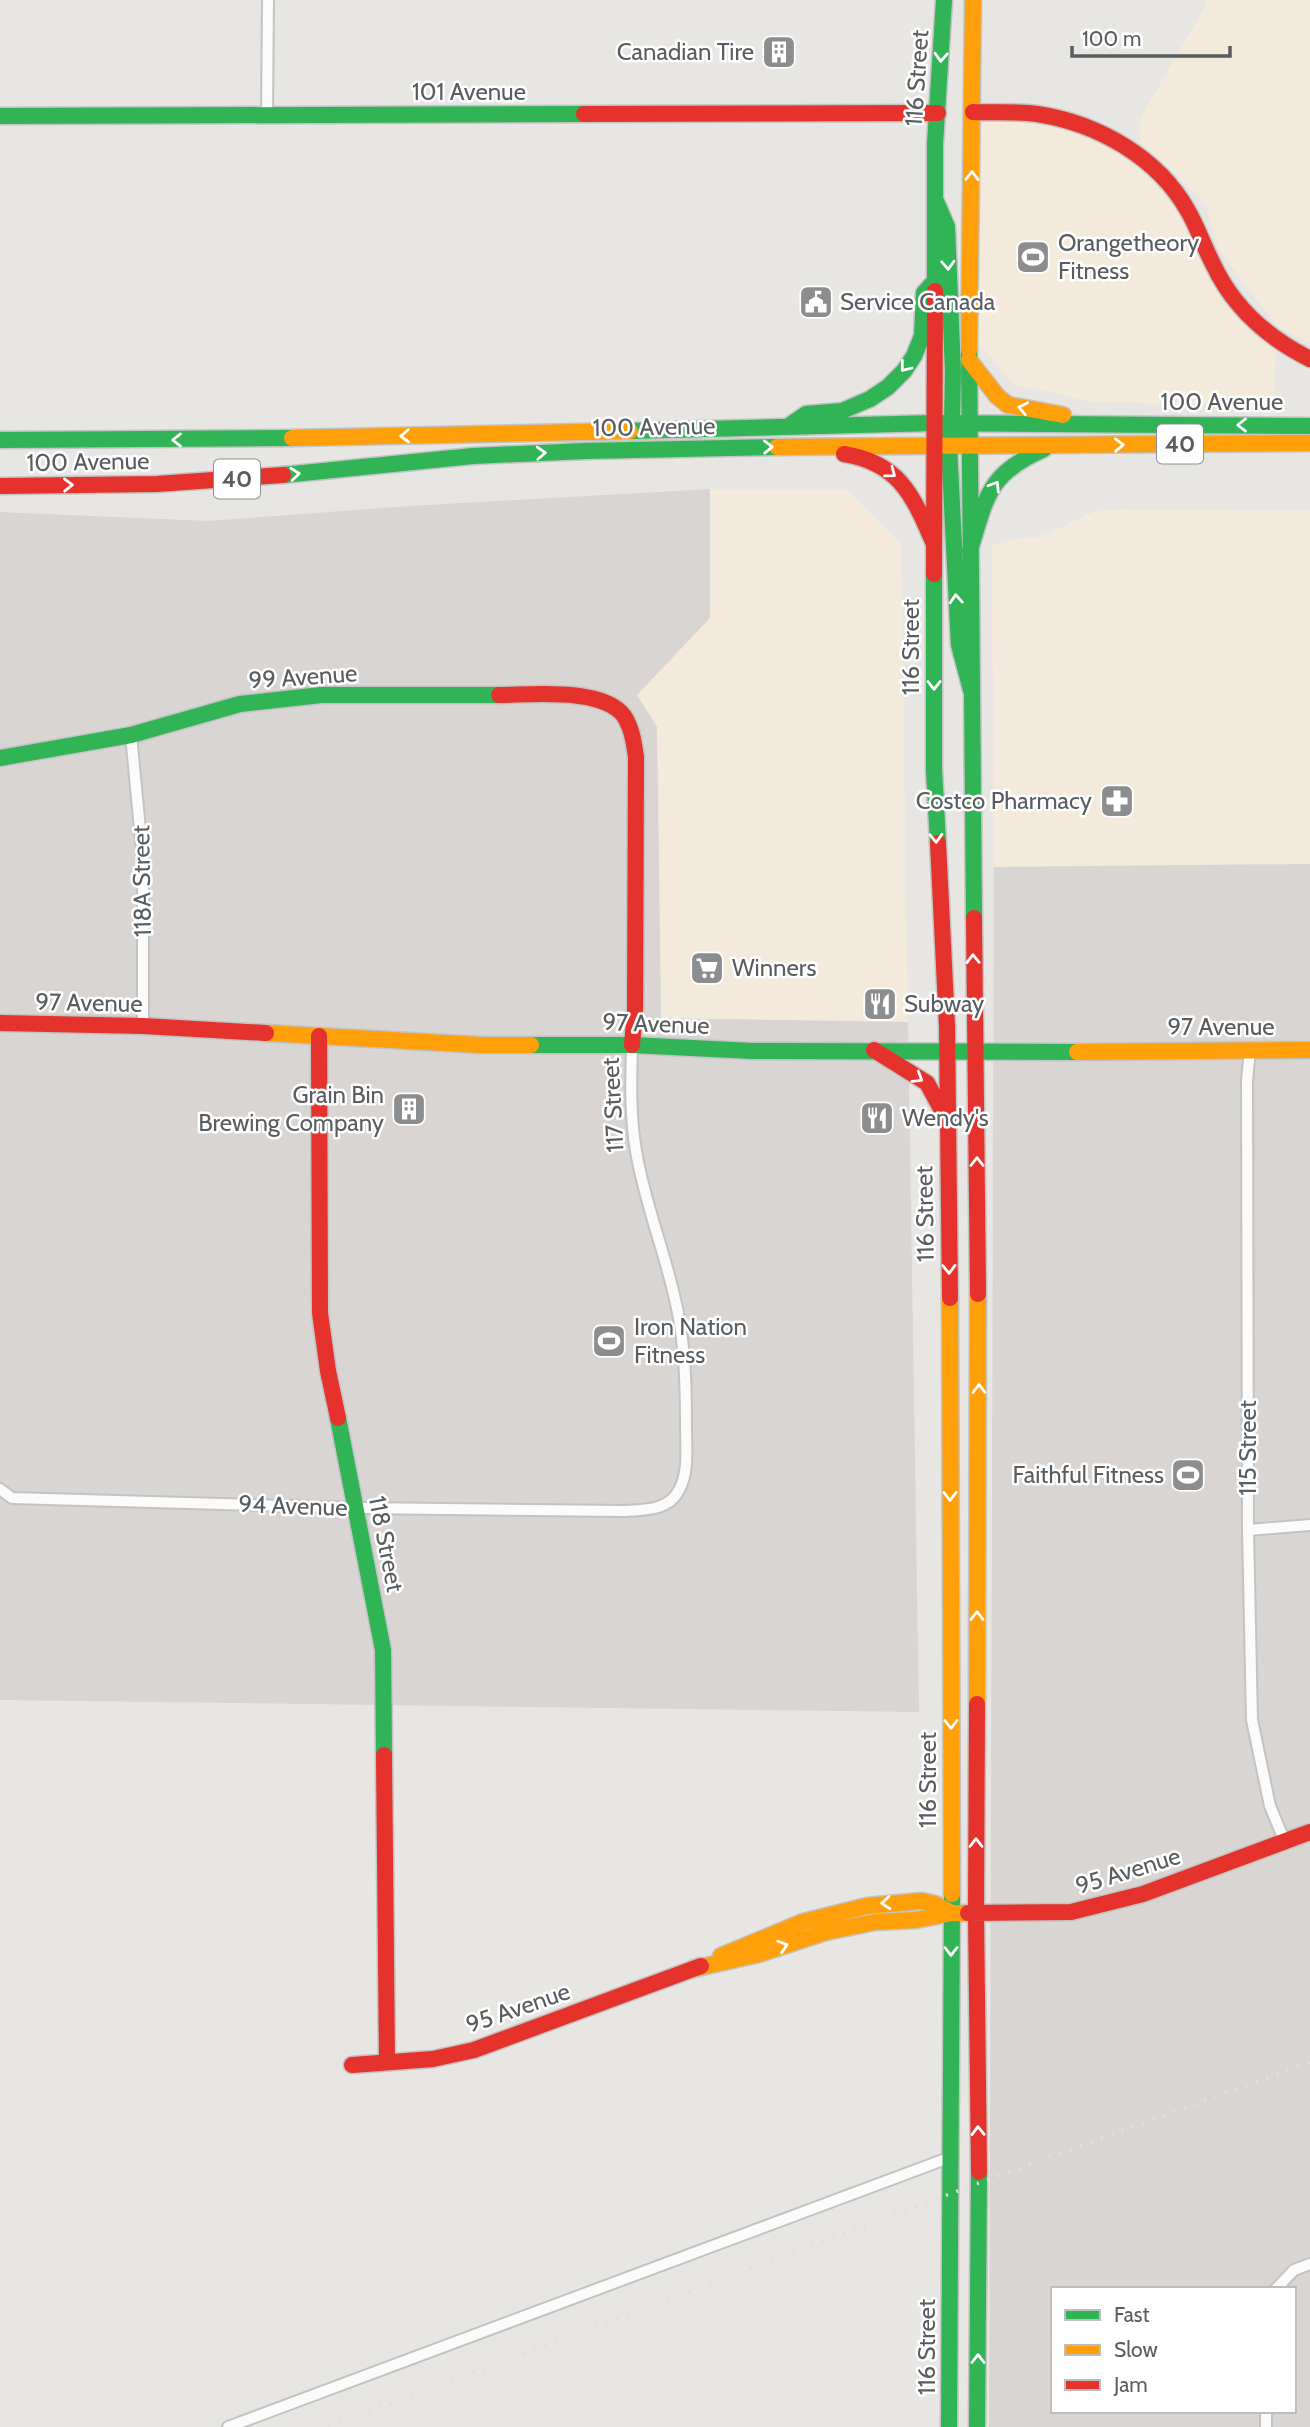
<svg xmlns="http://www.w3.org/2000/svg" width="1310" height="2427" font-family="Cabin,sans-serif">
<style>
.commercial{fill:#f3eadb}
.industrial{fill:#d8d5d3;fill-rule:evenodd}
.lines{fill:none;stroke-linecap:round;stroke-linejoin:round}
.street-casing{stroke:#c2c3c3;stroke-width:14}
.fast-casing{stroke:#c2c3c2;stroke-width:19}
.slow-casing{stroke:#c2c3c2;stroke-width:19}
.jam-casing{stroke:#c2c3c2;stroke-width:19}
.street{stroke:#fcfbfb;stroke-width:10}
.fast{stroke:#30b455;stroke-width:16}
.slow{stroke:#ff9f0a;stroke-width:16}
.jam{stroke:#e5322d;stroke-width:16}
.rail{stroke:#e0e0e0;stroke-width:3.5;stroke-dasharray:2 9;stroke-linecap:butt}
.oneway{stroke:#fff}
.labels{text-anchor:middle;stroke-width:5;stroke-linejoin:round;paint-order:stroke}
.shield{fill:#fff;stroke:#8b8e90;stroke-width:2}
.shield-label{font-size:23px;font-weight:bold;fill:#595d60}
.poi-label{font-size:24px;fill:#595d60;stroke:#fff;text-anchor:start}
.street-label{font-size:24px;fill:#595d60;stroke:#fff}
</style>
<rect width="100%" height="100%" fill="#e8e6e3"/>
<!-- commercial -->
<path class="commercial" d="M1206,0h104v343l-33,-16 -58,-77 -14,-47 -65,-61v-23l65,-112z
M973,112l112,15 90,64 38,73 63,75 -2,67 -180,-4 -80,-18 -45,-52z
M710,489l138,1 53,54 7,478 -247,-4 -4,-291 -21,-32 74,-78z
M1115,509l195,2v353l-316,3 -2,-322 19,-6 29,-2 54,-25z"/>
<!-- industrial -->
<path class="industrial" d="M710,489v129l-73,77 20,32 4,291 247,4 11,690 -919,-12v-1188l208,9 202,-15z
M1310,864v1563h-321l5,-1560zM1053,2289h241v122h-241z"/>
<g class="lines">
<!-- street casing -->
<g class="street-casing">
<path id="street" d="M267,116l1,-116
M131,735l12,126v165
M1250,1049l-3,32 1,449 4,190 18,86 15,36
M0,1489l12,9 345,10 266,3c20,-1 46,0 56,-21 10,-17 7,-43 7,-63 0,-44 -1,-89 -12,-132 -11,-48 -30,-95 -38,-144 -6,-35 -5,-70 -4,-106
M1248,1530l62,-5
M1276,2289l18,-19 16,-6
M1266,2411v16
M228,2427l723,-270"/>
</g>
<!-- fast casing -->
<g class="fast-casing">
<path id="fast" d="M0,116l584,-2
M935,199l12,28 6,145 -1,51 7,9
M935,291v-147l9,-144
M969,350l5,568
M787,427l19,-13 36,-3 28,-12 18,-12 16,-16 10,-15 8,-20 2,-43 10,-11
M630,431l305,-8 375,3
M944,438l5,8 10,199 12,45
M0,440l292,-2
M283,475l190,-19 112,-5 192,-4
M970,550c17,-55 18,-76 74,-101
M934,574v195l4,74
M0,758l131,-23 109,-31 81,-9h178
M531,1045h101l120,6 325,1
M338,1418l45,232 1,105
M949,2427l3,-533
M977,2427l2,-255"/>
</g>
<!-- slow casing -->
<g class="slow-casing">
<path id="slow" d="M969,350l4,-350
M969,360l28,36 11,9 55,10
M292,438l338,-7
M777,447l533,-4
M266,1033l215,12h50
M1077,1052l233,-2
M950,1298l2,596
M977,1704l1,-410
M721,1956l82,-34 64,-16 55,-5 13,3 17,9
M693,1969l66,-15 67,-22 49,-10 41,-2 36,-7h16"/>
</g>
<!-- jam casing -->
<g class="jam-casing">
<path id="jam" d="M973,112c21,1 43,-1 64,2 60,9 121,43 151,97 10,17 16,36 25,53 20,43 55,74 97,95
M584,114l354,-1
M844,454c56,9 69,42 90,90
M0,486l157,-2 126,-9
M934,574l1,-283
M499,695c32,0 104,-8 125,21 8,12 10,27 12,41l-1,253 -3,35
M938,843l9,183 3,272
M974,918l4,376
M0,1023l143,3 123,7
M319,1036l1,277 8,58 10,47
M874,1050l53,33 18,33
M977,1704l-1,208 3,260
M384,1755l3,307
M968,1913l103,-1 72,-18 167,-62
M352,2065l81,-6 41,-9 227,-84"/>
</g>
<!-- street -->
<use href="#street" class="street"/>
<!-- fast -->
<use href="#fast" class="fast"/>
<!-- slow -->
<use href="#slow" class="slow"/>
<!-- jam -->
<use href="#jam" class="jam"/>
<!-- rail -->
<path class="rail" d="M328,2427l651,-244 331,-121"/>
</g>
<!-- one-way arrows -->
<defs><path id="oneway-chevron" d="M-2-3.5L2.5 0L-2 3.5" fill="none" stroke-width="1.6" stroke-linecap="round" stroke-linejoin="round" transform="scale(1.75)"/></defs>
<g class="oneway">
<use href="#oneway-chevron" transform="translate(941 57) rotate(93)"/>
<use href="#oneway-chevron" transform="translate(972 176) rotate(-89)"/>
<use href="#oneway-chevron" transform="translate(948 265) rotate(87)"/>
<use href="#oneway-chevron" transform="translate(905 367) rotate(128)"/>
<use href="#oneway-chevron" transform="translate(1023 408) rotate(-169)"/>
<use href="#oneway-chevron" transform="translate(1242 425) rotate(-180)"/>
<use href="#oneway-chevron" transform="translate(405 436) rotate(178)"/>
<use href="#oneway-chevron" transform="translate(177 440) rotate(180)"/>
<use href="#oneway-chevron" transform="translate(1119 445) rotate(-1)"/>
<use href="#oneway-chevron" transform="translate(768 447) rotate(-1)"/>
<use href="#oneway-chevron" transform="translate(541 453) rotate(-3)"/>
<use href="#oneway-chevron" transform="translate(891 473) rotate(37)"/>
<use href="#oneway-chevron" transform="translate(295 474) rotate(-6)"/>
<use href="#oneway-chevron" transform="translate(68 485) rotate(-1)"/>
<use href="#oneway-chevron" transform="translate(995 486) rotate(-58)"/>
<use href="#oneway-chevron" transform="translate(956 599) rotate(-94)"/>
<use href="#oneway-chevron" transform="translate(934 685) rotate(90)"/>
<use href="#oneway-chevron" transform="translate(936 838) rotate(88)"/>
<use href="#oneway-chevron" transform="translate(973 959) rotate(-91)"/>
<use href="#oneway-chevron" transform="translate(918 1078) rotate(32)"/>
<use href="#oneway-chevron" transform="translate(977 1162) rotate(-90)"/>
<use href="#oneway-chevron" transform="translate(949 1269) rotate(89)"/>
<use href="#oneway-chevron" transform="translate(979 1389) rotate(-90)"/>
<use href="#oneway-chevron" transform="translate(950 1496) rotate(90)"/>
<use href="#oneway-chevron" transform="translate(977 1616) rotate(-90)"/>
<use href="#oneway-chevron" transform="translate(951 1724) rotate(90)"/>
<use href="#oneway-chevron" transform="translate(976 1843) rotate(-90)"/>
<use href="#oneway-chevron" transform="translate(886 1903) rotate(175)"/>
<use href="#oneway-chevron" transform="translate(783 1946) rotate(-18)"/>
<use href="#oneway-chevron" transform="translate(951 1951) rotate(90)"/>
<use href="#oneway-chevron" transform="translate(978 2131) rotate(-91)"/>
<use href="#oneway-chevron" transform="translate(978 2359) rotate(-90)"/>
</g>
<!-- icons -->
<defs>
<g id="building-square" transform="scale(1.75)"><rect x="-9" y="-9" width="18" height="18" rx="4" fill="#8b8d8e" stroke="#fff"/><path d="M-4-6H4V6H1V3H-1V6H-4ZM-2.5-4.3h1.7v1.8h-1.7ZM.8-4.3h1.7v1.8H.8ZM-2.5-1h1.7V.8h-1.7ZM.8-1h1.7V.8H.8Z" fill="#fff"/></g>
<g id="stadium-square" transform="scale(1.75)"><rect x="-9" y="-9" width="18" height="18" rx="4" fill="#8b8d8e" stroke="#fff"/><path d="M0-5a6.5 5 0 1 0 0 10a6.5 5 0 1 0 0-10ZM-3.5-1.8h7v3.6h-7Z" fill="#fff"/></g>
<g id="civic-square" transform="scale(1.75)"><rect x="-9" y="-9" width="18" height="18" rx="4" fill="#8b8d8e" stroke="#fff"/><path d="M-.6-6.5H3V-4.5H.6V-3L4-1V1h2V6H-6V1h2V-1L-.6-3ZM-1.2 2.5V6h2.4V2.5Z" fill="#fff"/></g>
<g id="pharmacy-square" transform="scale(1.75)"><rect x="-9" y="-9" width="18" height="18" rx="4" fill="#8b8d8e" stroke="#fff"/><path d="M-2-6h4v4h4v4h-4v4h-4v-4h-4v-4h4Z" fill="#fff"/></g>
<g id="supermarket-square" transform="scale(1.75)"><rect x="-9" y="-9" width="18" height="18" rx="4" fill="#8b8d8e" stroke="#fff"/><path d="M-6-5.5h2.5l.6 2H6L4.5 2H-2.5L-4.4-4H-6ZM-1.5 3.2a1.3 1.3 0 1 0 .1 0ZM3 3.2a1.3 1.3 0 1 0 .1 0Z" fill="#fff"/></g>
<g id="restaurant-square" transform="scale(1.75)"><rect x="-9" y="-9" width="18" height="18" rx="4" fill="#8b8d8e" stroke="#fff"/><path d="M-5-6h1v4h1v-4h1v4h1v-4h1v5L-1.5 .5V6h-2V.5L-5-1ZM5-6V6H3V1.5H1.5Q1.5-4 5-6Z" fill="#fff"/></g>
</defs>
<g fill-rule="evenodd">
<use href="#building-square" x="779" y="52"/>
<use href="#stadium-square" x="1033" y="257"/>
<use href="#civic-square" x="816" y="302"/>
<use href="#pharmacy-square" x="1117" y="801"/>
<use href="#supermarket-square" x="707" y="968"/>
<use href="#restaurant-square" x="880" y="1004"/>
<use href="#building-square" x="409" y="1109"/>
<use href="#restaurant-square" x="877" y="1118"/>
<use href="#stadium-square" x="609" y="1341"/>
<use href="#stadium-square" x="1188" y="1475"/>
</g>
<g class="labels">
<!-- shield labels -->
<g class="shield">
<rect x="1157" y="424.5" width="46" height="39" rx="5"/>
<rect x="214" y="459.5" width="46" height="39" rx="5"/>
</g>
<g class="shield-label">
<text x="1180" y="452">40</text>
<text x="237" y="487">40</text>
</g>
<!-- poi labels -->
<g class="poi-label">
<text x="754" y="60" text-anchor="end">Canadian Tire</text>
<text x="1058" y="251">Orangetheory<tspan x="1058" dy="28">Fitness</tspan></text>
<text x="840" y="310">Service Canada</text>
<text x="1092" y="809" text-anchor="end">Costco Pharmacy</text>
<text x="732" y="976">Winners</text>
<text x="904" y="1012">Subway</text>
<text x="384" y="1103" text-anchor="end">Grain Bin<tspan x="384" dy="28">Brewing Company</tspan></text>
<text x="902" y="1126">Wendy's</text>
<text x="634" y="1335">Iron Nation<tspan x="634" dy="28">Fitness</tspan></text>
<text x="1164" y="1483" text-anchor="end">Faithful Fitness</text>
</g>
<!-- street labels -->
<g class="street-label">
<text transform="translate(917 78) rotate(-86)" y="8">116 Street</text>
<text x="469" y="100">101 Avenue</text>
<text x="1222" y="410">100 Avenue</text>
<text transform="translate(654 427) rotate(-1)" y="8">100 Avenue</text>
<text transform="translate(88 462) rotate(-1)" y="8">100 Avenue</text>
<text transform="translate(911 647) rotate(-90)" y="8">116 Street</text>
<text transform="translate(303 677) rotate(-4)" y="8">99 Avenue</text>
<text transform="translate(142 881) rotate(-91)" y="8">118A Street</text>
<text transform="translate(89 1003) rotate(1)" y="8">97 Avenue</text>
<text transform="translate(656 1024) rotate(2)" y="8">97 Avenue</text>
<text x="1221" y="1035">97 Avenue</text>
<text transform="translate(613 1105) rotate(-93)" y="8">117 Street</text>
<text transform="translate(925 1214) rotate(-91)" y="8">116 Street</text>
<text transform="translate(1248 1448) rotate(-90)" y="8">115 Street</text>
<text transform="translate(293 1506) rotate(2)" y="8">94 Avenue</text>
<text transform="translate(386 1544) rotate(79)" y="8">118 Street</text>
<text transform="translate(928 1780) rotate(-90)" y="8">116 Street</text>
<text transform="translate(1128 1871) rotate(-17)" y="8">95 Avenue</text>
<text transform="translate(518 2008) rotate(-19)" y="8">95 Avenue</text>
<text transform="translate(927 2347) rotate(-90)" y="8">116 Street</text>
</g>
</g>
<!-- legend -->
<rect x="1051" y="2287" width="245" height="126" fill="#ffffff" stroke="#bdbebf" stroke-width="2"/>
<rect x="1065" y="2310" width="35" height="10" fill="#30b455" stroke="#bdbebf" stroke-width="2"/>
<text x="1114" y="2322" font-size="21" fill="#595d60">Fast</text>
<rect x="1065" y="2345" width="35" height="10" fill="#ff9f0a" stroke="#bdbebf" stroke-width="2"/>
<text x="1114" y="2357" font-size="21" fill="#595d60">Slow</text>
<rect x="1065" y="2380" width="35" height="10" fill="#e5322d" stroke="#bdbebf" stroke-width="2"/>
<text x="1114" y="2392" font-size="21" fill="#595d60">Jam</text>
<!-- scale -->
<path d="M1072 46v10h158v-10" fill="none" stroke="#595d60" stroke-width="3.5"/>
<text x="1082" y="46" font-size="21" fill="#595d60" stroke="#ffffff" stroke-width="5" paint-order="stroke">100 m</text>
</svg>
